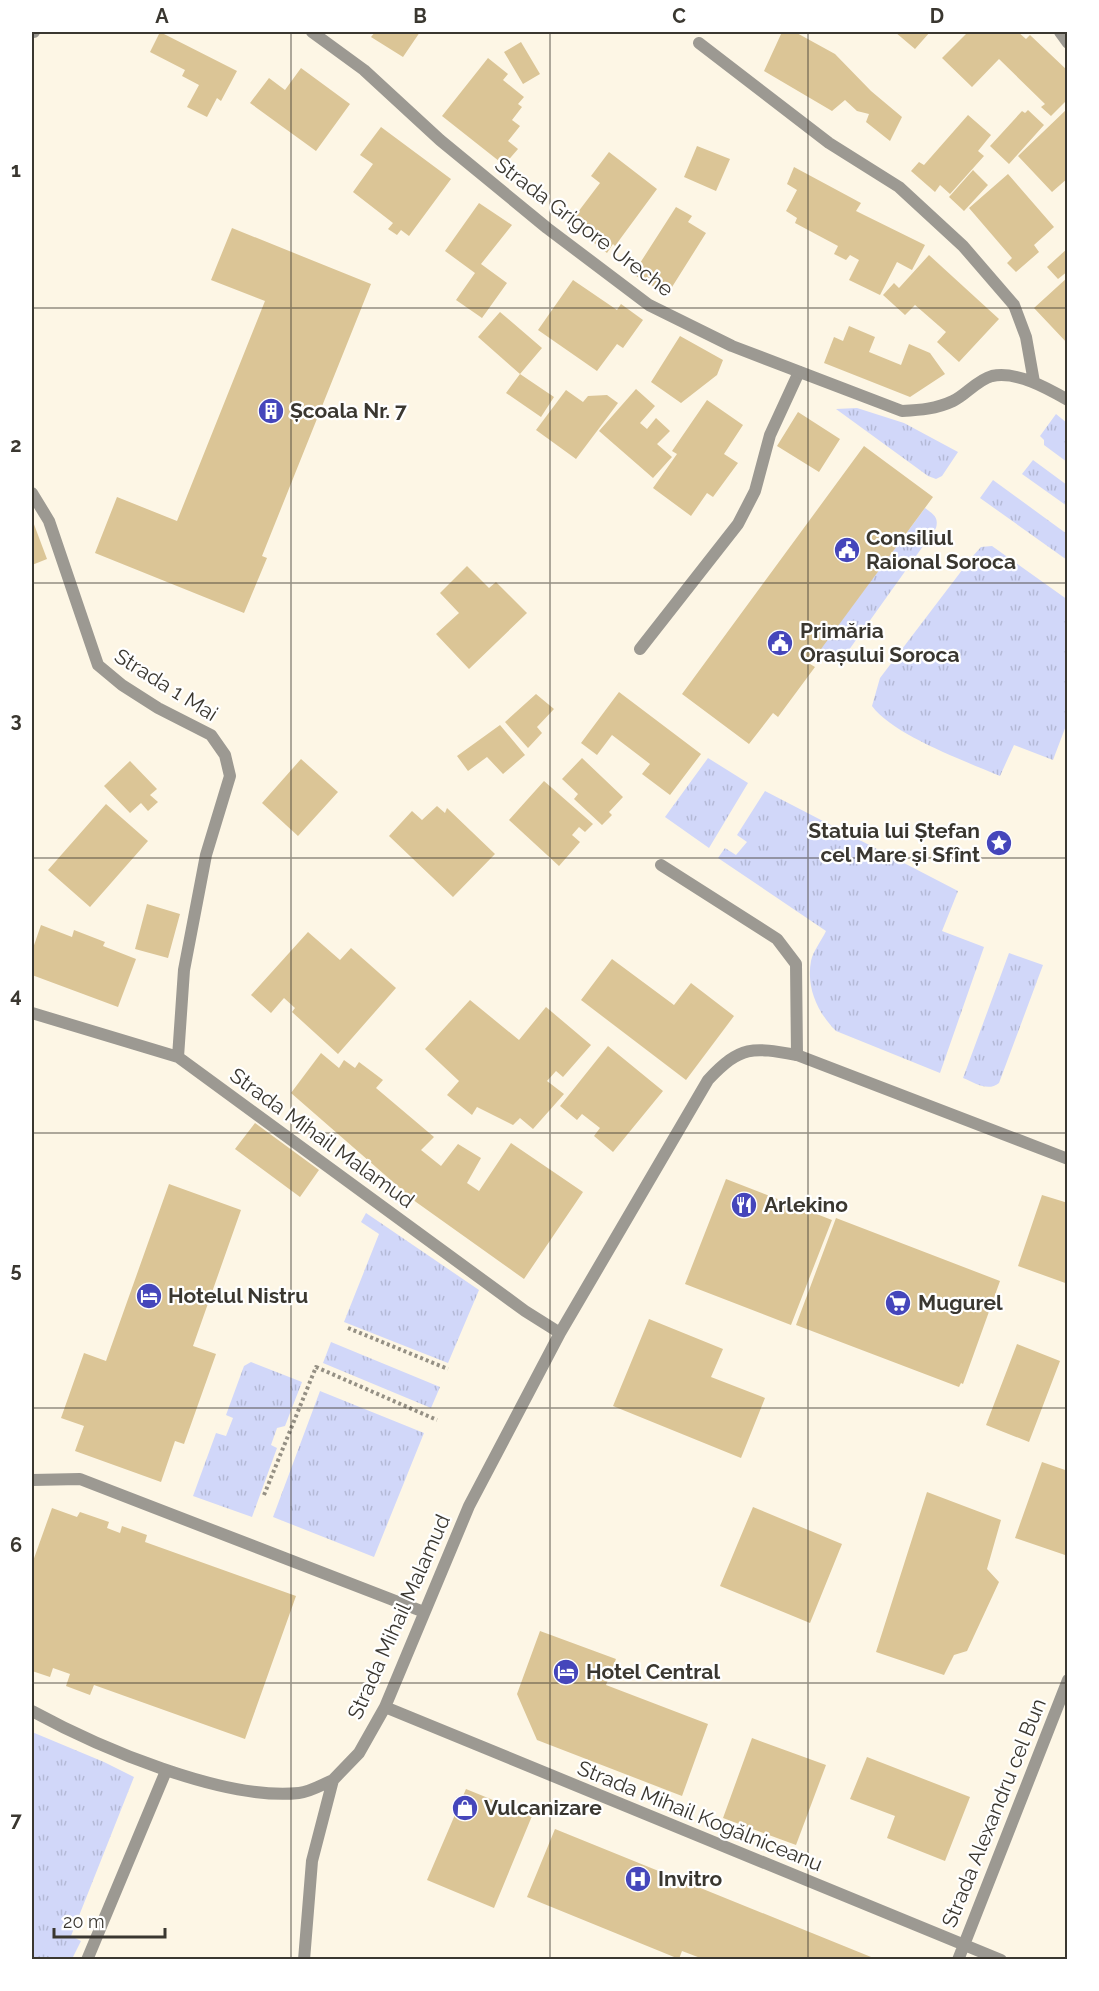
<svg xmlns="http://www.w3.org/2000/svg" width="1099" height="1991" font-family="Raleway,sans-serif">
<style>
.grass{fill:url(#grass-tufts)}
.building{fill:#dbc596}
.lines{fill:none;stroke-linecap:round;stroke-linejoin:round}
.path{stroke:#959084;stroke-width:4;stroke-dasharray:3 3;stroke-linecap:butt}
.lane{stroke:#9c9992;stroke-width:12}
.street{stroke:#9c9992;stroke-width:12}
.grid{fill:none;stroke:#3a3730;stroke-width:1.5;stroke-opacity:0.55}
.labels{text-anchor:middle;stroke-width:4.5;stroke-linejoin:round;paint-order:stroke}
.street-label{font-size:21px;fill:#3a3730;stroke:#fff}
.poi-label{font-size:21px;font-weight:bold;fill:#3a3730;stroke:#fff;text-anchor:start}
.neatline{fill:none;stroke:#3a3730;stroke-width:2}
.grid-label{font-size:20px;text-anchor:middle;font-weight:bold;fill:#3a3730}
</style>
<defs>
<pattern id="grass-tufts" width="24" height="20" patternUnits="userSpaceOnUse" patternTransform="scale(1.5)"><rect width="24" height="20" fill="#d1d7f9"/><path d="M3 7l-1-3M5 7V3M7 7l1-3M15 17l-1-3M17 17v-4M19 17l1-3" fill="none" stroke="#b4b9d6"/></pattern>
</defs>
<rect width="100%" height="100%" fill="#fdf6e5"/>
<!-- grass -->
<path class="grass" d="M857,408l47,15 54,29 -16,24 -6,3 -8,-3 -92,-67z
M1056,414l11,9v39l-23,-17v-5l-4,-4z
M1033,460l34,25v21l-45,-32z
M993,480l74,54v26l-87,-62z
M925,508c8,6 14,9 11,20l-95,133 -5,2 -18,-11z
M992,546l76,54 -1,123 -14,37 -39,-15 -14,31c-35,-15 -107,-41 -128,-70l8,-28 92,-121 9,-10z
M708,758l40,25 -39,65 -44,-31z
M765,791l193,100 -16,40 42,16 -44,126 -104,-42c-18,-18 -30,-43 -25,-70 2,-10 11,-21 15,-30l-108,-73 7,-10 11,7 11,-13 -10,-7z
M1009,953l34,12 -44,118c-11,9 -24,0 -36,-5z
M366,1213l113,77 -31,73 -104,-41 35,-88 -18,-12z
M331,1342l109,45 -9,21 -108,-45z
M251,1362l51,20 -17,44 -8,2 -6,17 6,3 -25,69 -59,-21 23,-63 10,3 7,-18 -7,-3 18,-49z
M320,1391l104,42 -50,124 -101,-40z
M32,1732l72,30 30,15 -63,159 10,5 -9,18h-40z"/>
<!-- building -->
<path class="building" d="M160,32l77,39 -16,30 -4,-3 -10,19 -20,-10 12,-22 -17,-9 3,-6 -35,-18z
M375,32h45l-17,25 -32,-20z
M782,32h13l40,22 36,37 31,26 -12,24 -24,-19 3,-8 -12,-3 -12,-11 -13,11 -68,-40z
M895,32h35l-15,17z
M968,32h50l8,7 4,-4 38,36v28l-17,17 -10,-9 4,-3 -46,-45 -27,28 -30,-29z
M521,42l19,32 -17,10 -19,-32z
M488,58l20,16 -5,6 21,17 -6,7 4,3 -10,13 8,6 -12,15 10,8 -14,16 -62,-49z
M301,68l49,36 -34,47 -66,-48 19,-25 16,12z
M1068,108v70l-16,14 -34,-36z
M1028,110l16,15 -35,39 -19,-18 32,-35 3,2z
M968,115l23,20 -13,16 6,5 -34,38 -10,-9 -5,7 -24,-21 8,-9 5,3z
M381,127l70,52 -42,57 -8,-6 -4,5 -9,-6 5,-6 -40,-31 20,-28 -13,-9z
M697,146l33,13 -14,32 -32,-14z
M609,152l48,37 -42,57 -2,-2 -6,9 -18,-14 6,-8 -20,-15 25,-33 -9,-7z
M794,167l67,36 -5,8 69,34 -13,25 -15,-8 -17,33 -31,-15 10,-20 -9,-5 -4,5 -12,-6 4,-8 -43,-23 2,-5 -11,-7 11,-21 -10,-6z
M973,170l15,15 -24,26 -15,-14z
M1008,174l46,53 -20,18 5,7 -23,20 -9,-9 5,-5 -43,-50z
M479,203l33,22 -31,39 26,19 -25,35 -26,-18 19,-27 -30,-22z
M676,207l16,9 -4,6 18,11 -39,62 -34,-21z
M232,228l139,56 -109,272 5,2 -23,55 -149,-60 22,-56 60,24 88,-220 -54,-21z
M1068,248v23l-10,8 -11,-12z
M929,255l70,64 -40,43 -22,-20 9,-10 -31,-27 -10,10 -22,-20 11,-12 5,5z
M1068,277v67l-34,-36z
M573,280l44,30 4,-6 22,16 -20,28 -6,-4 -20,27 -59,-41z
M500,312l42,36 -22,26 -42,-37z
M849,326l26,11 -6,15 32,13 8,-21 21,9 15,21 -35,23 -86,-34 10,-26 9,4z
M680,336l43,24 -6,15 -36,28 -30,-21z
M520,374l34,23 -13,20 -35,-24z
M636,389l19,17 -15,17 7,6 9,-11 14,13 -13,13 15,13 -19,21 -54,-47z
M566,390l17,12 5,-6 19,-1 11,8 -42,56 -40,-29z
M707,400l36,25 -19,29 14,9 -25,34 -6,-4 -16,23 -38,-28 24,-34 -5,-3z
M798,412l42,27 -21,33 -42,-26z
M864,446l69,51 -123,167 5,3 -37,50 -5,-4 -24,31 -67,-50z
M32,519l15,40 -15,6z
M467,566l22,22 7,-6 31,31 -58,56 -33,-35 23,-21 -19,-20z
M619,692l82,62 -31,41 -28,-21 8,-10 -38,-29 -15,20 -16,-12z
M536,694l18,15 -17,18 5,6 -14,15 -23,-26z
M500,725l25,30 -22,19 -16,-17 -19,14 -11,-15z
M582,758l41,39 -14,15 3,3 -10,10 -28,-26 4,-5 -16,-15z
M301,759l37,33 -40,44 -36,-33z
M130,761l27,28 -7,6 8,7 -10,9 -7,-8 -11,10 -26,-27z
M544,781l49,43 -8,8 -6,-5 -7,8 8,7 -21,24 -50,-46z
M106,804l42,37 -58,66 -42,-37z
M437,806l8,7 2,-5 48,46 -42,43 -64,-61 23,-25 10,9z
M147,904l33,10 -12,44 -33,-9z
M41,925l31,12 2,-7 31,12 -2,4 33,13 -18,48 -86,-32v-24z
M308,932l32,28 11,-12 45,40 -58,66 -46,-42 3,-4 -11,-10 -13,15 -20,-18z
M612,959l62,46 17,-22 43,33 -48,64 -105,-80z
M470,1000l49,40 27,-33 45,38 -28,32 -7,-6 -9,10 17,13 -31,35 -13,-11 -7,7 -36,-18 -5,8 -25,-20 12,-14 -34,-32z
M608,1046l55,45 -50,61 -19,-16 6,-8 -18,-14 -5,6 -17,-14z
M321,1053l18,15 5,-8 11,8 4,-6 24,18 -7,8 58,49 -13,13 20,16 17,-22 23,14 -14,25 12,8 32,-48 72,49 -59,87 -108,-77 -125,-109z
M255,1123l64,47 -19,27 -65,-48z
M726,1179l106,41 -41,105 -106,-41z
M169,1184l72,26 -48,136 23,8 -32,90 -9,-3 -14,41 -86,-31 9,-25 -23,-8 23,-65 22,8z
M1042,1195l26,8v81l-50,-18z
M836,1218l164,63 -37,103 -2,-1 -2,4 -163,-62z
M649,1319l74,30 -12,28 54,21 -24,60 -128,-52z
M1017,1344l43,17 -31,81 -43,-17z
M1042,1462l26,9v85l-53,-18z
M927,1492l74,28 -14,49 12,13 -32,69 -13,4 -10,20 -68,-23z
M753,1507l89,37 -32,79 -90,-37z
M52,1508l25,9 3,-5 29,10 -2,6 13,5 2,-7 25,9 -2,7 151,54 -51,143 -151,-54 -4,10 -24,-9 4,-12 -17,-6 -3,9 -18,-6v-107z
M540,1631l76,28 -10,26 102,39 -26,72 -145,-56 -20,-46z
M752,1738l74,27 -30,80 -73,-27z
M867,1757l103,40 -25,64 -58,-23 8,-22 -45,-17z
M466,1789l66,27 -38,92 -67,-28z
M555,1829l321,130h-173l-21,-8 -3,8 -152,-62z"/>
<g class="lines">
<!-- path -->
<path class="path" d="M348,1328l100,41
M264,1495l52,-128 121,53"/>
<!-- lane -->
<path class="lane" d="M640,649l98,-125 17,-33 15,-56 29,-63
M661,865l116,74 19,25 1,91"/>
<!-- street -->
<path class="street" d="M32,32h2
M312,32l52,38 76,70 107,88 102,77 83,41 170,65c18,-1 34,-2 51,-10 13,-6 24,-21 39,-25 25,-5 55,12 76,24
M1060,32l8,11
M699,43l130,100 70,44 64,59 51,59 12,32 8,45
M32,493l17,28 49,144 24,20 36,23 53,27 14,20 5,21 -24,79 -22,115 -6,87
M32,1013l146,44 347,254 35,22
M32,1480l48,-1 344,133
M385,1707l616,253
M32,1711c66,36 191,90 267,82 11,-1 24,-9 34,-13
M87,1960l79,-189
M304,1960l8,-99 21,-81 26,-27 26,-46 84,-201 91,-173 148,-253c33,-35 44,-33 89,-25l271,104
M958,1960l110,-280"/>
</g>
<!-- grid -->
<path class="grid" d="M291,32v1928M550,32v1928M808,32v1928M32,308h1036M32,583h1036M32,858h1036M32,1133h1036M32,1408h1036M32,1683h1036"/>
<!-- icons -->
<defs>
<g id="building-disc" transform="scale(1.35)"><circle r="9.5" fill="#4546bb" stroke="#fff"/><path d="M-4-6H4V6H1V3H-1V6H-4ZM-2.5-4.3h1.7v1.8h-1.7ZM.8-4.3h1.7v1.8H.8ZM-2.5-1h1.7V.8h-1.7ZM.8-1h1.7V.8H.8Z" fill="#fff"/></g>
<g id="civic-disc" transform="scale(1.35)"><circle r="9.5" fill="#4546bb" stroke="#fff"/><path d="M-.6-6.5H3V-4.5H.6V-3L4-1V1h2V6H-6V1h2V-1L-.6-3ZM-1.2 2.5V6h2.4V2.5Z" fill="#fff"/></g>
<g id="sight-disc" transform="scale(1.35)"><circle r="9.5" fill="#4546bb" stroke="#fff"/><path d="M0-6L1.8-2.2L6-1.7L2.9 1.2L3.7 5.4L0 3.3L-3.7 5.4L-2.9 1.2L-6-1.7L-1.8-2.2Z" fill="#fff"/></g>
<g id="restaurant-disc" transform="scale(1.35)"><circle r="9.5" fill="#4546bb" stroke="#fff"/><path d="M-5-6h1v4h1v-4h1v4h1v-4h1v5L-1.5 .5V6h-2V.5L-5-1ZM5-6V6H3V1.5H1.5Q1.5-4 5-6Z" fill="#fff"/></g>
<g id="hotel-disc" transform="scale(1.35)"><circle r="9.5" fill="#4546bb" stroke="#fff"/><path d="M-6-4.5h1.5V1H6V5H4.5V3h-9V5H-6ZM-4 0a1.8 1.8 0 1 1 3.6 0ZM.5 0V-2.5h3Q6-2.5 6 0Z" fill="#fff"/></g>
<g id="supermarket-disc" transform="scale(1.35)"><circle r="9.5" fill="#4546bb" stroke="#fff"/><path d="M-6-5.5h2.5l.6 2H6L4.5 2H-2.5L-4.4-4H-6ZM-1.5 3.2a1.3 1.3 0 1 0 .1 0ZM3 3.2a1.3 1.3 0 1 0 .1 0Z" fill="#fff"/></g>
<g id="shop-disc" transform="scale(1.35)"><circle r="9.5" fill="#4546bb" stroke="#fff"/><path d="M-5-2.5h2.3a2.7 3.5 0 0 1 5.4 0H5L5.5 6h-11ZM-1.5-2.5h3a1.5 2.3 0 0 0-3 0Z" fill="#fff"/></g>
<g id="hospital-disc" transform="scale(1.35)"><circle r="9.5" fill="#4546bb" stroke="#fff"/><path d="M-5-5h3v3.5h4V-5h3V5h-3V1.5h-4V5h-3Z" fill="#fff"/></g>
</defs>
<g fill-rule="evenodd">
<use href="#building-disc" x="271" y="411"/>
<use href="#civic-disc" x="847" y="550"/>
<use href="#civic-disc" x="780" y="643"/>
<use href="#sight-disc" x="999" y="843"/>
<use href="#restaurant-disc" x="744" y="1205"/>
<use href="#hotel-disc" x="149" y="1296"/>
<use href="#supermarket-disc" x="898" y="1303"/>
<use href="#hotel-disc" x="566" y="1672"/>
<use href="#shop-disc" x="465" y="1808"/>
<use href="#hospital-disc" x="638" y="1879"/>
</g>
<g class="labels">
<!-- street labels -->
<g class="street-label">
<text transform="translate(584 227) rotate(37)" y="7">Strada Grigore Ureche</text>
<text transform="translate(166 685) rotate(32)" y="7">Strada 1 Mai</text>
<text transform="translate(322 1138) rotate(36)" y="7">Strada Mihail Malamud</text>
<text transform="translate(399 1617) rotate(-66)" y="7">Strada Mihail Malamud</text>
<text transform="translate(994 1813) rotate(-68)" y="7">Strada Alexandru cel Bun</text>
<text transform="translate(700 1816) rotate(22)" y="7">Strada Mihail Kogălniceanu</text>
</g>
<!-- poi labels -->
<g class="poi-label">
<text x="290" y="418">Școala Nr. 7</text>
<text x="866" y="545">Consiliul<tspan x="866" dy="24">Raional Soroca</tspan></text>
<text x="800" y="638">Primăria<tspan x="800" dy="24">Orașului Soroca</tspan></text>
<text x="980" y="838" text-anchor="end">Statuia lui Ștefan<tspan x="980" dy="24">cel Mare și Sfînt</tspan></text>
<text x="764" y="1212">Arlekino</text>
<text x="168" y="1303">Hotelul Nistru</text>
<text x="918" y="1310">Mugurel</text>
<text x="586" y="1679">Hotel Central</text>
<text x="484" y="1815">Vulcanizare</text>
<text x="658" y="1886">Invitro</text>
</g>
</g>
<!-- border -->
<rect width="1099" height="1991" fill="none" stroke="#ffffff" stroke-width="66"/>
<!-- scale -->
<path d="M54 1928v9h111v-9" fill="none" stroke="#3a3730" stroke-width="3"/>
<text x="63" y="1928" font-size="18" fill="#3a3730" stroke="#ffffff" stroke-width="4.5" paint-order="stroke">20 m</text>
<rect x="33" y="33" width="1033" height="1925" class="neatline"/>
<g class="grid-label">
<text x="162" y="23">A</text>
<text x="420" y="23">B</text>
<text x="679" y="23">C</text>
<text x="937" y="23">D</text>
<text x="16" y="177">1</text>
<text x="16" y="452">2</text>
<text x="16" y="727">3</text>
<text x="16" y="1002">4</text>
<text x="16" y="1277">5</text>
<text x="16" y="1552">6</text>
<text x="16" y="1827">7</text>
</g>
</svg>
